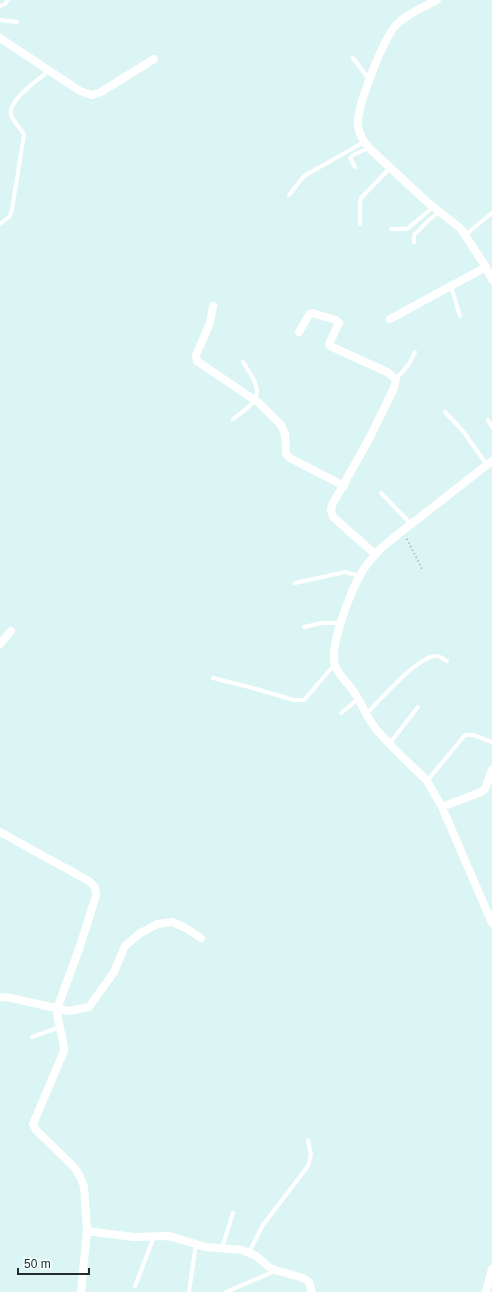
<svg xmlns="http://www.w3.org/2000/svg" width="492" height="1292" font-family="Helvetica,sans-serif">
<style>
.lines{fill:none;stroke-linecap:round;stroke-linejoin:round}
.path{stroke:#889b9a;stroke-width:1.5;stroke-dasharray:1 3;stroke-linecap:butt}
.service{stroke:#fff;stroke-width:4}
.minor{stroke:#fff;stroke-width:8}
</style>
<rect width="100%" height="100%" fill="#dbf5f4"/>
<g class="lines">
<!-- path -->
<path class="path" d="M407,539l16,32"/>
<!-- service -->
<path class="service" d="M0,6l5,-2 3,-4
M0,20l17,2
M353,58l16,21
M355,167l-5,-9 3,-3 16,-7
M289,195l15,-19 60,-34
M0,224l10,-8 2,-7 12,-74c-3,-7 -12,-14 -13,-21 -3,-14 28,-35 38,-43
M360,224v-19l1,-7 29,-30
M391,229h16l26,-22
M465,235l27,-22
M414,242v-7l15,-15 10,-8
M451,286l9,30
M396,379l13,-15 6,-12
M445,412l18,19 24,34
M233,419c29,-21 31,-26 10,-57
M488,420l4,7
M381,493l30,31
M295,583l50,-11 15,4
M304,627l18,-4h19
M213,678l40,10 41,12h10l31,-36
M341,713l17,-14
M367,713c13,-13 51,-57 69,-57 3,0 8,3 11,5
M390,743l28,-36
M427,781l38,-46h8l19,7
M32,1037l28,-10
M222,1248l11,-35
M249,1252l14,-27 45,-59 3,-11 -3,-15
M135,1286l19,-49
M189,1292l7,-48
M226,1292l49,-21"/>
<!-- minor -->
<path class="minor" d="M437,0c-13,7 -29,13 -40,24 -13,13 -41,83 -39,102 1,9 6,16 11,22l56,52 36,29 25,38 6,13
M0,38l80,53 12,4 9,-3 53,-33
M213,306l-3,17 -14,32 1,6 62,42 22,22 4,9 1,20 4,4 54,28
M390,319l96,-52
M299,332l10,-17 3,-2 24,7 3,3 -10,21 1,2 57,26 9,7 -2,9 -25,51 -37,66 -1,5 2,7 42,37
M492,461l-105,82c-9,8 -17,17 -24,27 -11,18 -34,75 -28,95 4,11 13,18 19,27 8,12 13,26 22,37 15,18 34,35 51,52l15,26 50,116
M0,644l11,-13
M442,807l39,-15 4,-3 7,-19
M0,832l89,49 6,6 1,9 -17,53 -22,60c0,15 7,28 7,42l-31,73 3,6 39,38 5,9 4,9 3,45 -6,61
M0,997l11,1 58,13 20,-4 25,-35 11,-26 14,-12 18,-10 15,-2 12,5 17,11
M87,1231l47,6 34,-1 8,2 29,9 37,3 14,6 13,11 6,3 28,8 6,4 3,10
M486,1292l6,-23"/>
</g>
<!-- scale -->
<path d="M18 1268v6h71v-6" fill="none" stroke="#222c2c" stroke-width="2"/>
<text x="24" y="1268" font-size="12" fill="#222c2c" stroke="#f5fffe" stroke-width="3" paint-order="stroke">50 m</text>
</svg>
